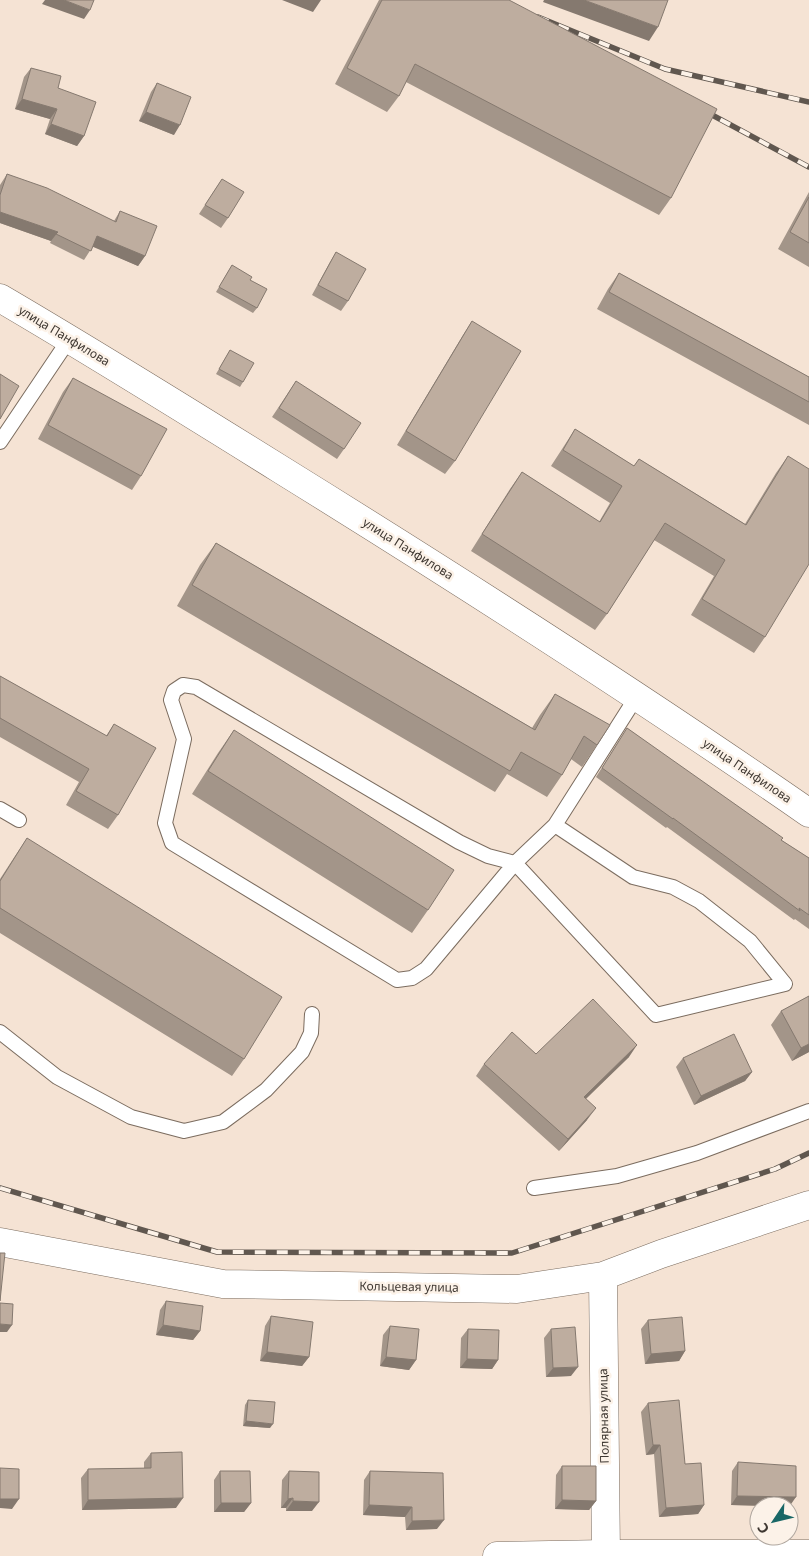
<svg xmlns="http://www.w3.org/2000/svg" width="809" height="1556" font-family="'Noto Sans',sans-serif">
<style>
.lines{fill:none;stroke-linecap:round;stroke-linejoin:round}
.service-casing{stroke:#7b6c5f;stroke-width:16}
.minor-casing{stroke:#7b6c5f;stroke-width:29}
.secondary-casing{stroke:#7b6c5f;stroke-width:29}
.primary-casing{stroke:#7b6c5f;stroke-width:29}
.service{stroke:#fff;stroke-width:14}
.minor{stroke:#fff;stroke-width:28}
.secondary{stroke:#fff;stroke-width:28}
.primary{stroke:#fff;stroke-width:28}
.rail-casing{stroke:#60574f;stroke-width:5.5}
.rail{stroke:#fcf2e8;stroke-width:4;stroke-dasharray:11;stroke-linecap:butt}
.wall{fill:#a39589}
.shaded-wall{fill:#85796f}
.building{fill:#bead9f;stroke:#85796f}
.labels{text-anchor:middle;stroke-width:5;stroke-linejoin:round;paint-order:stroke}
.street-label{font-size:12px;fill:#3e3731;stroke:#fcf2e8}
</style>
<rect width="100%" height="100%" fill="#f5e3d4"/>
<g class="lines">
<!-- service casing -->
<g class="service-casing">
<path id="service" d="M0,442l70,-104
M0,809l19,11
M555,825l78,52 40,10 26,14 51,40 35,43 -129,31 -141,-152 -27,-7 -29,-14 -263,-155 -13,-2 -9,6 -3,9 13,39 -19,84 7,20 225,137 15,-2 14,-9 89,-106 40,-38 82,-129
M0,1032l57,45 74,40 53,14 39,-9 43,-32 36,-38 9,-19 1,-19
M534,1188l83,-12 80,-23 112,-42"/>
</g>
<!-- minor casing -->
<g class="minor-casing">
<path id="minor" d="M0,1242l223,42 294,5 86,-13 58,-22 148,-49
M603,1276l3,280"/>
</g>
<!-- secondary casing -->
<g class="secondary-casing">
<path id="secondary" d="M497,1556l109,-2h203"/>
</g>
<!-- primary casing -->
<g class="primary-casing">
<path id="primary" d="M0,298c94,55 187,113 280,171 179,111 356,224 529,344"/>
</g>
<!-- service -->
<use href="#service" class="service"/>
<!-- minor -->
<use href="#minor" class="minor"/>
<!-- secondary -->
<use href="#secondary" class="secondary"/>
<!-- primary -->
<use href="#primary" class="primary"/>
<!-- rail casing -->
<g class="rail-casing">
<path id="rail" d="M538,17l127,52 144,33
M701,109l108,58
M0,1188l217,64 295,1 263,-84 34,-16"/>
</g>
<!-- rail -->
<use href="#rail" class="rail"/>
</g>
<!-- wall -->
<path class="wall" d="M379,0h130l162,198 -12,17 -253,-133 -7,14 -12,16 -52,-28z
M31,68l27,20 26,48 -7,10 -32,-12 5,-15 -35,-10 9,-32z
M157,83l17,52 -35,-14 12,-29z
M7,174l107,47 6,-10 25,45 -7,10 -45,-20 -9,14 -34,-17 1,-2 -51,-18v-38z
M222,179l6,39 -7,10 -22,-14z
M809,192v75l-31,-18z
M336,252l12,49 -7,10 -29,-16 18,-33z
M232,265l18,15 7,28 -4,5 -37,-21z
M619,273l190,104v48l-212,-116 11,-20z
M472,321l-17,140 -10,13 -48,-29 66,-110z
M230,350l13,32 -3,5 -24,-13z
M73,378l68,98 -9,14 -94,-51 25,-47z
M296,381l48,68 -7,10 -65,-42z
M575,429l59,37 5,-7 106,65 31,-51 12,-17 -23,181 -11,16 -63,-38 23,-39 -60,-36 -47,74 -12,16 -124,-79 39,-62 12,-17 77,50 11,-19 -59,-37 13,-20z
M216,543l316,185 8,-13 15,-21 42,51 -15,22 -11,-8 -9,16 -15,22 -40,-23 -12,18 -318,-186 23,-41z
M0,676l106,60 8,-12 4,91 -10,14 -42,-24 13,-23 -79,-45z
M627,728l154,112 28,18v71l-14,-10 -1,1 -127,-93 -1,1 -70,-51z
M234,730l194,180 -16,23 -220,-139 26,-41z
M27,838l217,221 -12,17 -232,-143v-54l15,-23z
M809,996v56l-17,9 -21,-36 10,-14z
M536,1054l93,3 -43,42 1,21 -28,31 -83,-75 8,-12z
M683,1058l69,14 -7,9 -51,24 -18,-38z
M166,1301l34,30 -7,9 -37,-5 4,-25z
M271,1316l38,41 -7,9 -42,-5 5,-35z
M648,1320l37,31 -6,10 -34,3 -4,-35z
M390,1326l26,34 -7,10 -29,-4 3,-31z
M468,1329l30,31 -6,9 -32,-1 1,-30z
M551,1329l20,47 -25,1 -2,-39z
M248,1400l22,28 -27,-2 2,-21z
M648,1403l37,61 19,41 -6,9 -39,3 -5,-63 -8,1 -5,-43z
M151,1453l25,55 -94,2 -1,-32 7,-9 56,-1v-6z
M738,1462l51,45 -58,-2 1,-34z
M562,1466l34,35 -7,9 -34,-1 1,-34z
M220,1471l31,32 -7,9h-30v-32z
M289,1471l23,40h-26v-3h-5l1,-28z
M370,1471l67,58 -31,1 -1,-13 -42,-2 1,-35z"/>
<!-- shaded-wall -->
<path class="shaded-wall" d="M45,0h19l26,10 -6,9 -42,-15z
M282,0h39l-8,12z
M544,0h40l74,27 -9,14 -106,-39z
M22,99l35,10 -7,10 -35,-10z
M146,112l34,13 -6,10 -35,-14z
M51,124l33,12 -7,10 -32,-12z
M0,212l58,20 -7,9 -51,-18z
M97,236l48,20 -7,10 -47,-20z
M809,1044v8l-17,9 9,-13z
M637,1045l-8,12 -54,52 9,-12z
M752,1072l-7,9 -51,24 7,-9z
M596,1108l-9,12 -28,31 9,-12z
M0,1324l12,1 -5,7h-7z
M163,1325l37,6 -7,9 -37,-5z
M685,1351l-6,10 -34,3 6,-10z
M267,1352l42,5 -7,9 -42,-5z
M386,1357l30,3 -7,10 -29,-4z
M467,1359l31,1 -6,9 -32,-1z
M578,1367l-7,9 -25,1 7,-9z
M246,1421l27,3 -3,4 -27,-2z
M653,1445h7l-6,9 -8,1z
M737,1496l59,1 -7,10v-1l-58,-1z
M183,1498l-7,10 -94,2 6,-10z
M293,1498l-7,10h-5l7,-9z
M0,1499h19l-7,10 -12,-1z
M562,1500l34,1 -7,9 -34,-1z
M293,1501l26,1 -7,9h-26z
M221,1503h30l-7,9h-30z
M369,1505l43,2 -7,10 -42,-2z
M704,1505l-6,9 -39,3 7,-9z
M444,1520l-7,9 -31,1 6,-9z"/>
<!-- building -->
<path class="building" d="M64,0h30l-4,10z
M382,0h127l208,109 -46,89 -256,-134 -16,32 -52,-28z
M584,0h84l-10,27z
M31,68l30,8 -3,12 38,14 -12,34 -33,-12 6,-15 -35,-10z
M157,83l34,14 -11,28 -34,-13z
M7,174l40,14 69,34 4,-11 37,15 -12,30 -48,-20 -6,15 -35,-17 2,-2 -58,-20v-17z
M222,179l22,13 -16,26 -23,-13z
M809,197v46l-19,-11z
M336,252l30,17 -18,32 -30,-16z
M232,265l20,12 -2,3 17,9 -10,19 -38,-21z
M619,273l190,104v25l-200,-110z
M472,321l49,30 -66,110 -49,-30z
M230,350l24,13 -11,19 -24,-13z
M0,374l19,12 -19,33z
M73,378l94,51 -26,47 -93,-51z
M296,381l65,42 -17,26 -65,-41z
M575,429l59,37 5,-7 107,66 42,-69 21,13v95l-44,73 -63,-38 23,-39 -60,-37 -58,91 -125,-80 40,-62 78,50 22,-36 -59,-36z
M216,543l319,187 20,-36 55,31 -13,20 -13,-9 -22,39 -41,-23 -11,19 -318,-186z
M0,676l107,60 7,-12 42,24 -38,67 -42,-24 13,-22 -89,-51z
M627,728l156,110 -2,2 28,18v57l-10,-7 1,3 -127,-93v1l-71,-51z
M234,730l220,140 -26,40 -220,-139z
M27,838l255,159 -38,62 -244,-151v-27z
M809,996v48l-8,4 -20,-37z
M593,999l44,46 -53,52 12,11 -28,31 -84,-75 28,-32 24,22z
M734,1034l18,38 -51,24 -18,-38z
M0,1253h5l-5,48z
M166,1301l37,5 -3,25 -37,-6z
M0,1303l13,1 -1,21 -12,-1z
M271,1316l42,6 -4,35 -42,-5z
M682,1317l3,34 -34,3 -3,-34z
M390,1326l29,3 -3,31 -30,-3z
M575,1327l3,40 -25,1 -2,-39z
M468,1329l31,1 -1,30 -31,-1z
M248,1400l27,2 -2,22 -27,-3z
M679,1400l6,64 16,-1 3,42 -38,3 -6,-63h-7l-5,-42z
M182,1452l1,46 -95,2v-31l63,-1v-15z
M738,1462l58,4v31l-59,-1z
M562,1466h34v35l-34,-1z
M0,1468l19,1v30h-19z
M220,1471h30l1,32h-30z
M289,1471l30,1v30l-26,-1v-3l-5,1z
M370,1471l73,2 1,47 -32,1v-14l-43,-2z"/>
<g class="labels">
<!-- street labels -->
<g class="street-label">
<text transform="translate(64 336) rotate(31)" y="4">улица Панфилова</text>
<text transform="translate(408 549) rotate(32)" y="4">улица Панфилова</text>
<text transform="translate(747 771) rotate(34)" y="4">улица Панфилова</text>
<text transform="translate(409 1287) rotate(1)" y="4">Кольцевая улица</text>
<text transform="translate(604 1416) rotate(-91)" y="4">Полярная улица</text>
</g>
</g>
<!-- north arrow -->
<g transform="translate(774 1521) rotate(235)"><circle r="24" fill="#fcf2e8" stroke="#b0a79f"/>
<path d="M0-4L9 19L0 12L-9 19Z" fill="#196766"/>
<text y="-8" font-size="14" font-weight="bold" text-anchor="middle" fill="#3e3731">С</text>
</g>
</svg>
